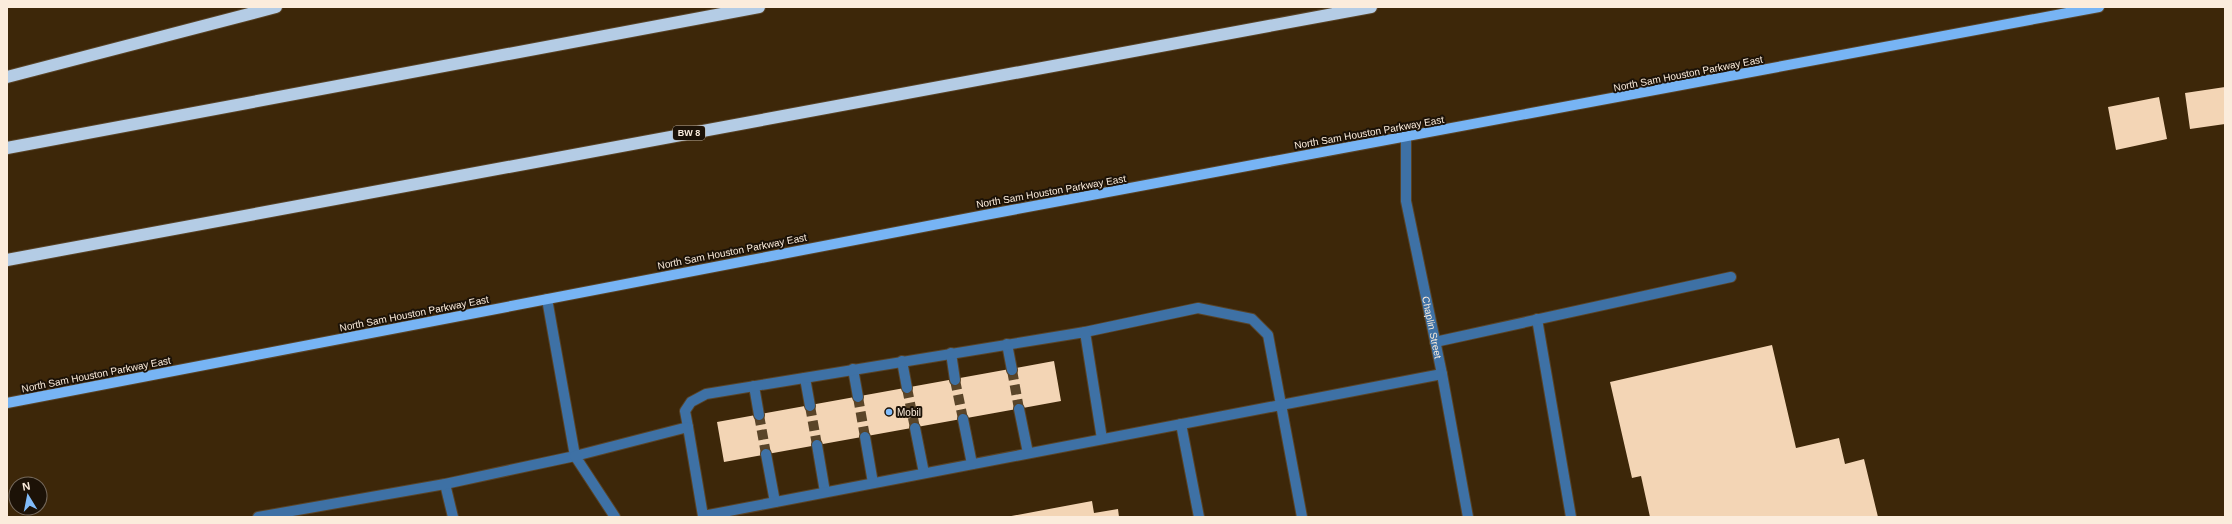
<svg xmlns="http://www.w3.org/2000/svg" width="2232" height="524" font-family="Arial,sans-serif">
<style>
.building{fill:#f3d5b5}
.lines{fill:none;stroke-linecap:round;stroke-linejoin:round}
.minor-tunnel{stroke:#5a4529;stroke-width:10;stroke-dasharray:10 5;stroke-linecap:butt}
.minor-casing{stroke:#584327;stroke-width:12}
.major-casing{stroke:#584327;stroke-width:12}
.highway-casing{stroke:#584327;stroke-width:14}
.minor{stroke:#3e71a5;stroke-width:10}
.major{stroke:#77b4f4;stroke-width:10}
.highway{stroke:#b4cce5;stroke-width:12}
.poi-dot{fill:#81bcfa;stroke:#1c1207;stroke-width:1.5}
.labels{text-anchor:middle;stroke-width:4;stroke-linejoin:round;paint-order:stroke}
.shield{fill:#1c1207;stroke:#b8ab9c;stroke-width:1}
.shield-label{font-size:9px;font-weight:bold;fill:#fbecdc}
.street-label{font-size:10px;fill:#fbecdc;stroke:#1c1207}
.poi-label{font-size:10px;fill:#fbecdc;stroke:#1c1207;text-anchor:start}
</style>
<rect width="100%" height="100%" fill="#3d2709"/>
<!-- building -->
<path class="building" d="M2225,87v37l-35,5 -5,-36z
M2159,97l8,42 -51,11 -8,-43z
M1772,345l24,103 43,-10 6,26 19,-5 14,58h-228l-9,-41 -9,2 -22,-96z
M1054,361l7,40 -337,61 -7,-40z
M1092,501l2,12 24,-4 1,8h-113z"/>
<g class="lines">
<!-- minor-tunnel -->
<path class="minor-tunnel" d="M1012,370l7,39
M955,380l8,39
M907,388l8,40
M858,397l7,40
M810,406l7,39
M759,415l7,39"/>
<!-- minor casing -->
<g class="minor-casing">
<g id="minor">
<path id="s1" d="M1406,138v63l36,173 26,143"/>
<path d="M1537,319l34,198"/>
<path d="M1085,332l113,-24 54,11 16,16 34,182"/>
<path d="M1435,342l296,-65"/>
<path d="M1007,344l5,26"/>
<path d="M951,353l4,27"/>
<path d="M902,361l5,27"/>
<path d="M853,369l5,28"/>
<path d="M805,378l5,28"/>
<path d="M754,386l5,29"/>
<path d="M1019,409l9,44"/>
<path d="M963,419l9,45"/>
<path d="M1181,424l18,93"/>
<path d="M688,427l-3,-16 6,-9 15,-8 379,-62 17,107"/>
<path d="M915,428l9,45"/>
<path d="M865,437l8,46"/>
<path d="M817,445l8,47"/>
<path d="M766,454l9,48"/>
<path d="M445,484l8,33"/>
<path d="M258,517l187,-33 130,-28 -28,-157"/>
<path d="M615,517l-40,-61 113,-29 15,89 739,-142"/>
</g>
</g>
<!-- major casing -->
<g class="major-casing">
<path id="major" d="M7,403l978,-188 1114,-208"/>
</g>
<!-- highway casing -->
<g class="highway-casing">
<path id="highway" d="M7,77l269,-70
M7,148l752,-141
M7,260l1364,-253"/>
</g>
<!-- minor -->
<use href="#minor" class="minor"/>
<!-- major -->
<use href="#major" class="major"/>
<!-- highway -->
<use href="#highway" class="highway"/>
</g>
<!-- markers -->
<circle class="poi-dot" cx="889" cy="412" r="4"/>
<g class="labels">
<!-- shield labels -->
<rect class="shield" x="673" y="126" width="32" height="14" rx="3"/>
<g class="shield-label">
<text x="689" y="136">BW 8</text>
</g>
<!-- street labels -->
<g class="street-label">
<text transform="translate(1688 73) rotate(-11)" y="4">North Sam Houston Parkway East</text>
<text transform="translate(1369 132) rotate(-10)" y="4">North Sam Houston Parkway East</text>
<text transform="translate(1051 191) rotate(-10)" y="4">North Sam Houston Parkway East</text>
<text transform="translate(732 251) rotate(-11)" y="4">North Sam Houston Parkway East</text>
<text transform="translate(414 313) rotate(-11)" y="4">North Sam Houston Parkway East</text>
<text dy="4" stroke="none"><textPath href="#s1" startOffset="192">Chaplin Street</textPath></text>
<text transform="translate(96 374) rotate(-11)" y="4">North Sam Houston Parkway East</text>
</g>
<!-- poi labels -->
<g class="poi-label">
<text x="897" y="416">Mobil</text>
</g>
</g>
<!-- border -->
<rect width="2232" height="524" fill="none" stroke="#fbecdc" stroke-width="16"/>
<!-- north arrow -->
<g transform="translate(28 496) rotate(350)"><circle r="19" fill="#1c1207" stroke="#75695c"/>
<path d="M0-3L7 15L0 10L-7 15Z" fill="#81bcfa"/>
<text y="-6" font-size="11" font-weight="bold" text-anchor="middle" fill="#fbecdc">N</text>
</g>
</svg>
